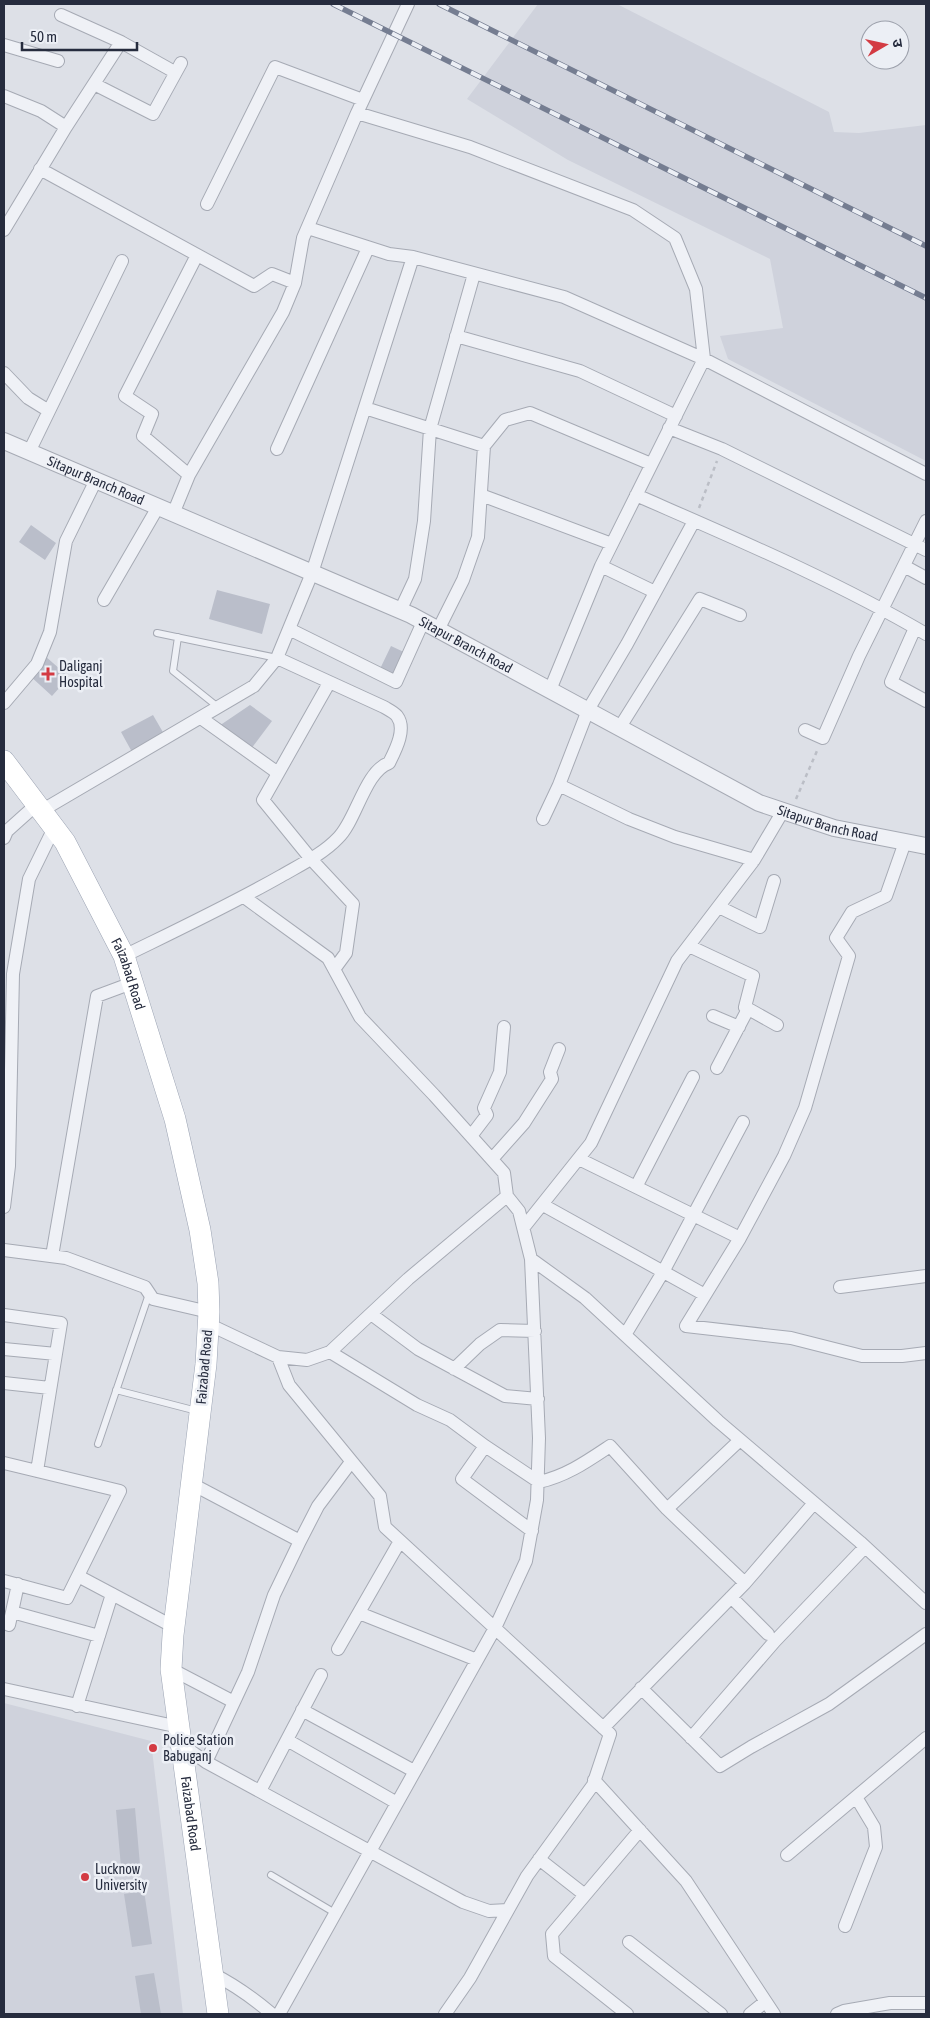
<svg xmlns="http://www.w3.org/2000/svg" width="930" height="2018" font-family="'Asap Condensed','Noto Sans Devanagari',sans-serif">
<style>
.built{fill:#cfd2dc}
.building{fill:#babeca}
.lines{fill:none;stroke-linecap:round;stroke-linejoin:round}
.service-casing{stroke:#a6aab4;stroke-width:8}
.minor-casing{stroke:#a6aab4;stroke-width:14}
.tertiary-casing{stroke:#a6aab4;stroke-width:18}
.primary-casing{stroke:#9ba3b3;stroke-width:22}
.path{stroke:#bbbec6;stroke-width:2.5;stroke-dasharray:4 4;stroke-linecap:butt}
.service{stroke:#eff1f6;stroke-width:6}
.minor{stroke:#eff1f6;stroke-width:12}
.tertiary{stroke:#eff1f6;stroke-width:16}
.primary{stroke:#fff;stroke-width:21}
.rail-casing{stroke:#757d91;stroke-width:5.5}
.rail{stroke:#eceff5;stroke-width:4;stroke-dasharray:11;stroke-linecap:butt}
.poi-dot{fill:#d33b43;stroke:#eceff5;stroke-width:2}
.labels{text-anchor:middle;stroke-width:5;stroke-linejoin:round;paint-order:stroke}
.street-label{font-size:14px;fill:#262c3e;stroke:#eceff5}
.poi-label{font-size:14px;fill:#262c3e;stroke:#eceff5;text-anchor:start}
</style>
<rect width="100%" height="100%" fill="#dde0e7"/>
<!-- built -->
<path class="built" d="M538,4h79l212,108 5,20 25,1 67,-8v336l-198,-102 -8,-23 63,-8 -13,-69 -202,-99 -101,-61z
M4,1703l147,38 32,273h-179z"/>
<!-- building -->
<path class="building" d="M31,525l25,18 -11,17 -26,-18z
M217,590l53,14 -8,30 -53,-15z
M391,646l15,7 -12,26 -15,-8z
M45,656l24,21 -17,19 -23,-21z
M250,705l22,16 -21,28 -32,-23z
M153,715l11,19 -32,18 -11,-20z
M135,1808l5,57 -19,2 -5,-57z
M144,1891l8,53 -20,3 -8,-53z
M154,1973l7,41h-20l-6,-38z"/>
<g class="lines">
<!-- service casing -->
<g class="service-casing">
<path id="service" d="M157,633l120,25
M178,637l-5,34 45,36
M116,1390l81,21
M98,1444l51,-150
M271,1875l64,38"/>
</g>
<!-- minor casing -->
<g class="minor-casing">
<path id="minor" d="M408,4l-51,109 113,34 163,63 42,28 21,51 8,70 -103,207 -51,124
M61,15l60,27 50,28
M4,45l54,16
M94,84l59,30 28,-51
M4,96l37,15 25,16
M40,169l214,117 18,-12 23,9
M207,204l68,-137 88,33
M308,228l81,26 24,3 151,40 140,62 222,115
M4,230l62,-103 55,-85
M456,336l124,35 96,45
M4,373l24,25 21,13
M365,408l119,38 21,-26 25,-7 121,51
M669,428l53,21 204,101
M277,449l91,-201
M29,452l93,-191
M189,475l-46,-39 9,-22 -27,-18 72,-141
M481,495l131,49
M636,495c98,43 198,85 290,139
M173,514l16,-39 94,-163 12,-29 8,-45 54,-125
M694,521l-67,123 -39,66 -29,75 70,34 46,18 79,23
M601,566l54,26
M904,566l22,12
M104,600l54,-93
M400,611l15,-32 9,-58 6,-92 44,-155
M915,628l-24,54 35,19
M289,629l107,53 27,-60
M438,630l25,-50 15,-43 6,-91
M329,683l-66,117 48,59 42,45 -7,49 -11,15
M4,703l33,-39 13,-32 16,-91 30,-61
M201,718l77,55
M620,727l80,-128 40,16
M805,730l18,8 36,-82 67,-135
M41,811l213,-125 23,-28 35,-85 101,-316
M543,819l16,-34
M4,838l3,-7 29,-26
M905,842l-19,54 -34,16 -16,26 13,18 -44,152 -21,48 -44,82 -54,88 105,12 71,18h40l24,-3
M244,897l84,61 32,59 74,78 70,78 3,23 12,15 12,48 8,179 -2,62 -11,61 -31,67 -216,386
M719,907l41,20 14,-46
M689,946l64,30 -8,31 32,18
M124,956c53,-26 106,-51 157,-80 19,-11 42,-22 57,-38 18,-17 27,-67 51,-75 6,-12 18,-34 8,-47 -3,-4 -10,-7 -13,-9l-107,-49
M713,1016l26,11
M717,1068l31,-59
M471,1136l16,-21 -3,-7 16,-36 4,-45
M492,1159l32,-36 28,-44 -2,-7 9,-23
M579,1159l161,79
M636,1187l57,-110
M543,1205l162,90
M4,1207l5,-41 4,-192 16,-95 25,-51
M524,1227l67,-84 86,-182 77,-101 29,-49
M4,1250l62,8 79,29 8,12 56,13
M52,1256l45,-260 35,-13
M531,1259l54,39 133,123 142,121 66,61
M840,1287l86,-11
M371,1314l47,35 87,47 33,3
M4,1315l57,8 -24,148
M208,1324l70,33 29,3 23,-8 78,-73 99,-83
M625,1335l38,-63 80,-150
M4,1349l52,5
M330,1352l87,53 33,15 35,26 54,36c27,-6 47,-20 71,-36l57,63 78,74
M278,1357l11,28 91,111 5,31 225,207 -17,51 -66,91 -57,102 -25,36
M454,1369l26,-25 20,-14 35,1
M4,1383l46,5
M485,1446l-23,33 70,52
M4,1463l116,28 -53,107 -63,-17
M192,1484l108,57
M667,1509l73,-69
M78,1576l96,51
M731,1597l37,37
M12,1612l6,-28
M359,1613l118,47
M9,1625l3,-13 87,24
M338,1649l62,-108
M171,1669l63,33
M641,1688l79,78 31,-19 78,-43 97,-70
M4,1689l175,38
M77,1706l35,-112
M302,1710l112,61
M603,1728l142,-145 69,-80
M691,1738l84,-97 90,-94
M287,1740l110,63
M181,1744l25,18 257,140 26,9 19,-1
M206,1762l42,-90 26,-77 26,-54 18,-35 33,-44
M594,1780l92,101 88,133
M260,1791l61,-116
M787,1855l139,-117
M539,1859l46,36
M845,1926l31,-79 -2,-20 -18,-30
M629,1942l92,72
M213,1974c22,11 40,24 59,40
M627,2014l-73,-58 -2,-22 88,-104
M750,2014l15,-12
M837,2014l7,-3 46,-8h36"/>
</g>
<!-- tertiary casing -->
<g class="tertiary-casing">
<g id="tertiary">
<path id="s1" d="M4,441l407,174 348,188 75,25 92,18"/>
</g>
</g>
<!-- primary casing -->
<g class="primary-casing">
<g id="primary">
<path id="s2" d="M4,761l61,81 59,114 51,163 25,111 8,53 1,29 -3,52 -33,271 -2,34 47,345"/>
</g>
</g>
<!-- path -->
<path class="path" d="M699,508l18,-47
M796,799l21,-48"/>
<!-- service -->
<use href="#service" class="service"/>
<!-- minor -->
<use href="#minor" class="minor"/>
<!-- tertiary -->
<use href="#tertiary" class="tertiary"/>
<!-- primary -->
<use href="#primary" class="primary"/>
<!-- rail casing -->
<g class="rail-casing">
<path id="rail" d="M333,4l593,294
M439,4l487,242"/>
</g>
<!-- rail -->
<use href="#rail" class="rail"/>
</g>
<!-- markers -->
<g class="poi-dot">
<path d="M45.5 666.5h5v5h5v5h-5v5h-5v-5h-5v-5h5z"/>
<circle cx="153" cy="1748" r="5"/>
<circle cx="85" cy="1877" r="5"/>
</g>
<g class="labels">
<!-- street labels -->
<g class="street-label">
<text dy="5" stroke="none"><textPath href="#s1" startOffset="100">Sitapur Branch Road</textPath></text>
<text dy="5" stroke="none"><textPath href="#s1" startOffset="505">Sitapur Branch Road</textPath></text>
<text dy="5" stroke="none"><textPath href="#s1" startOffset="910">Sitapur Branch Road</textPath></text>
<text dy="5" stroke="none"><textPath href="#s2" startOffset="248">Faizabad Road</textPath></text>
<text transform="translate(204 1367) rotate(-85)" y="5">Faizabad Road</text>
<text dy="5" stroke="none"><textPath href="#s2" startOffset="1102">Faizabad Road</textPath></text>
</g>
<!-- poi labels -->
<g class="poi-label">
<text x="59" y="671">Daliganj<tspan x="59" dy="16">Hospital</tspan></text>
<text x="163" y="1745">Police Station<tspan x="163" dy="16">Babuganj</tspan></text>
<text x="95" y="1874">Lucknow<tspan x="95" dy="16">University</tspan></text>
</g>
</g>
<!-- border -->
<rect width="930" height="2018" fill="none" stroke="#262c3e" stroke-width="10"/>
<!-- north arrow -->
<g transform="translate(885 45) rotate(81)"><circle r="24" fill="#eceff5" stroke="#9da1ac"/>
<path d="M0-4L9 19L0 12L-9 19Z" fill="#d33b43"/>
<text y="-8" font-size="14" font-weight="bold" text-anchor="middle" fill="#262c3e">उ</text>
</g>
<!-- scale -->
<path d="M22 42v8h115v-8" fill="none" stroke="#262c3e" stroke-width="2.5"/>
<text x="30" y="42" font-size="15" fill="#262c3e" stroke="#eceff5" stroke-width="4" paint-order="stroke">50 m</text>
</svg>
